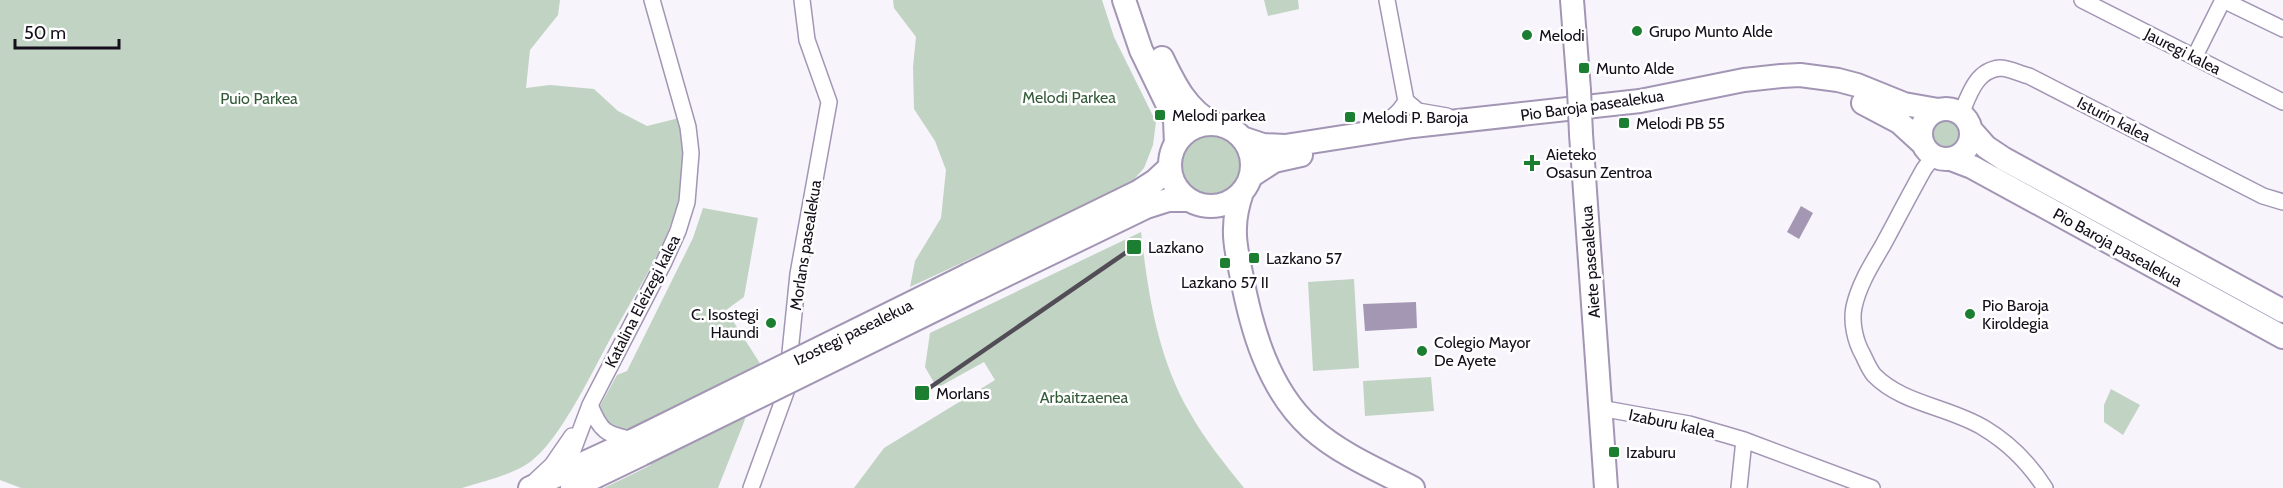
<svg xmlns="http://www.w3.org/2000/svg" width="2283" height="488" font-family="Cabin,sans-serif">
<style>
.green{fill:#c1d3c2}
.water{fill:#a397b3}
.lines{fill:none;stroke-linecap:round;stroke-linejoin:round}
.street-casing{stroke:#a396b5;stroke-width:18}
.secondary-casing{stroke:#a396b5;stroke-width:26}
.street{stroke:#fff;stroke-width:15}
.secondary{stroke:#fff;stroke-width:22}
.rail{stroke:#514c56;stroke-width:4.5}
.secondary-bridge-casing{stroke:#a396b5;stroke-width:26;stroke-linecap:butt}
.secondary-bridge{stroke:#fff;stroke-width:22}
.poi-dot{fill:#1c7e31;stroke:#fff;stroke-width:2}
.labels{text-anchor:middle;stroke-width:5;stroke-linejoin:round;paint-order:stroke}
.poi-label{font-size:16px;fill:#140f1a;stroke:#fff;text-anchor:start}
.street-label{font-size:16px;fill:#140f1a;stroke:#fff}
.park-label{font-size:16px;fill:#345b38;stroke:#fff}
</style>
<rect width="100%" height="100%" fill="#f7f4fb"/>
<!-- green -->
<path class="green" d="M0,0h560l-2,15 -28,35 -4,38 24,-3 44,4 24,22 29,15 32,-8c5,30 6,61 -3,91 -13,43 -40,83 -62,123 -19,34 -53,108 -84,130 -20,14 -44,18 -68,26h-441l-21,-8z
M893,0h209l12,37 42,85 -3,23 -9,23 -15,17 -219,102 5,-26 26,-43 5,-48 -11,-29 -21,-32 -1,-42 3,-30 -22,-29z
M1264,0h34l1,9 -31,7z
M1930 135a16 16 0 1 1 32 0a16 16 0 1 1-32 0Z
M1181 165a30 30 0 1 1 60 0a30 30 0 1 1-60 0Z
M703,208l55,10 -14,79 -18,13 35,55 -17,57 -26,66h-114l47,-23 -20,-33 -19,-4 -11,-14 -1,-8 17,-31 10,-4 66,-133z
M1141,232c7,62 17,127 49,181 15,27 35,51 54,75h-390l30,-40 111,-68 -11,-18 -47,26 -12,-21 5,-34z
M1354,279l5,89 -46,3 -5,-89z
M1431,377l3,34 -69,5 -2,-35z
M2111,389l29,16 -17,30 -19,-13v-17z"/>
<!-- water -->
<path class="water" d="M1801,206l12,7 -14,26 -12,-7z
M1416,302l1,26 -52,3 -2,-27z"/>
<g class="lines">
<!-- street casing -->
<g class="street-casing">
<path id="street" d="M1387,0l19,101
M2082,0l201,102
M2223,0l60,29
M2195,56l28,-56
M1961,114c8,-19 15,-44 39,-46 9,0 20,6 29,8l234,120 20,6
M1374,125c16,-5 24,-10 32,-24l12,10 29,5
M1933,157l-9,12c-14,25 -27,50 -41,76 -11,19 -24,39 -29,62 -3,15 1,34 9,48 3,6 6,14 11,20 28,29 76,32 110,53 25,15 45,35 61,60
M590,405c11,27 15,29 44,35
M1600,408l89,16 55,16 128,48
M564,474l26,-69 74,-143 14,-31 9,-29 4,-49 -3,-26 -36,-127
M536,480l16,-15 20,-29
M751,488l35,-96 12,-118 31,-172 -22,-62 -5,-40
M1739,488l5,-48"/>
</g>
<!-- secondary casing -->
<g class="secondary-casing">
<path id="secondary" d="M1124,0l17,50 34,70 1,24
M1572,0l7,90
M1162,58c13,27 25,52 52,66
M1863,103l36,19 23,21
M1921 134a25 25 0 1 1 50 0a25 25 0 1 1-50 0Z
M1170 165a41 41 0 1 1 82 0a41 41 0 1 1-82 0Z
M1971,130l15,17 18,12 279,152
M1581,134l25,354
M1242,138l21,7 22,1 128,-20 227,-25 104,-21 37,-4 19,-1 38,5 19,5 47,19 34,6
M1951,159l21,8 311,170
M1251,176l23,-15 27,-6
M1242,192c-4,12 -7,23 -7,36 -1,15 3,30 6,45 10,55 27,116 70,155 29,26 67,42 102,60
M968,275l170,-83 17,-11 15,-14
M977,289l169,-82 22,-7h21
M530,488l104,-48
M572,488l70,-34"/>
</g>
<!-- street -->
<use href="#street" class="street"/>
<!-- secondary -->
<use href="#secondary" class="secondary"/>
<!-- rail -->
<path class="rail" d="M922,393l212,-146"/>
<!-- secondary-bridge casing -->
<g class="secondary-bridge-casing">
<path id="secondary-bridge" d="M1579,90l2,44
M634,440l334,-165
M642,454l335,-165"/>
</g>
<!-- secondary-bridge -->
<use href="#secondary-bridge" class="secondary-bridge"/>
</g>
<!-- markers -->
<g class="poi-dot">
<circle cx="1637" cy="31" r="6"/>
<circle cx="1527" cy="35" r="6"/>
<rect x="1578" y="62" width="12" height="12" rx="3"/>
<rect x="1154" y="109" width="12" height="12" rx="3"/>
<rect x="1344" y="111" width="12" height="12" rx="3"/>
<rect x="1618" y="117" width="12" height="12" rx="3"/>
<path d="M1529 154h6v6h6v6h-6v6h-6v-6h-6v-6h6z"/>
<rect x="1126" y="239" width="16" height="16" rx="3"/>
<rect x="1248" y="252" width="12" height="12" rx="3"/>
<rect x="1219" y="257" width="12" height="12" rx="3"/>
<circle cx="1970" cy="314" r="6"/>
<circle cx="771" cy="323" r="6"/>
<circle cx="1422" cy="351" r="6"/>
<rect x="914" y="385" width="16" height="16" rx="3"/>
<rect x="1608" y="446" width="12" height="12" rx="3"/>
</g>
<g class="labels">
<!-- poi labels -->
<g class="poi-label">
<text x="1649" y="37">Grupo Munto Alde</text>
<text x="1539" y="41">Melodi</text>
<text x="1596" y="74">Munto Alde</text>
<text x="1172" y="121">Melodi parkea</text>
<text x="1362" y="123">Melodi P. Baroja</text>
<text x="1636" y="129">Melodi PB 55</text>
<text x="1546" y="160">Aieteko<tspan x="1546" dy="18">Osasun Zentroa</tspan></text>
<text x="1148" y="253">Lazkano</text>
<text x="1266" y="264">Lazkano 57</text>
<text x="1225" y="288" text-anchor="middle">Lazkano 57 II</text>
<text x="1982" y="311">Pio Baroja<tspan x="1982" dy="18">Kiroldegia</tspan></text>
<text x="759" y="320" text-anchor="end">C. Isostegi<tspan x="759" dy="18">Haundi</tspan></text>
<text x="1434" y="348">Colegio Mayor<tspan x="1434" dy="18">De Ayete</tspan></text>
<text x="936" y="399">Morlans</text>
<text x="1626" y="458">Izaburu</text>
</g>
<!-- street labels -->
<g class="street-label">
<text transform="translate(2183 51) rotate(27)" y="6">Jauregi kalea</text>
<text transform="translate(1592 105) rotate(-8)" y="6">Pio Baroja pasealekua</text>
<text transform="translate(2114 119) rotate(27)" y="6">Isturin kalea</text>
<text transform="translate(805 245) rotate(-81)" y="6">Morlans pasealekua</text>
<text transform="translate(2118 247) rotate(29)" y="6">Pio Baroja pasealekua</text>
<text transform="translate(1590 262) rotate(-94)" y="6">Aiete pasealekua</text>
<text transform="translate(642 301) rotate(-63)" y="6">Katalina Eleizegi kalea</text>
<text transform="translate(853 332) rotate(-26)" y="6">Izostegi pasealekua</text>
<text transform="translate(1672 423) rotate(12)" y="6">Izaburu kalea</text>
</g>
<!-- park labels -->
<g class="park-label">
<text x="1069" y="103">Melodi Parkea</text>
<text x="259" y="104">Puio Parkea</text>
<text x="1084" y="403">Arbaitzaenea</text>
</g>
</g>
<!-- scale -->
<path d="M15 39v9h104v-9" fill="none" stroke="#140f1a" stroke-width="3"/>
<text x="24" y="39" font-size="18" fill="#140f1a" stroke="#ffffff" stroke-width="4.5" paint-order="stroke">50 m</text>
</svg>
